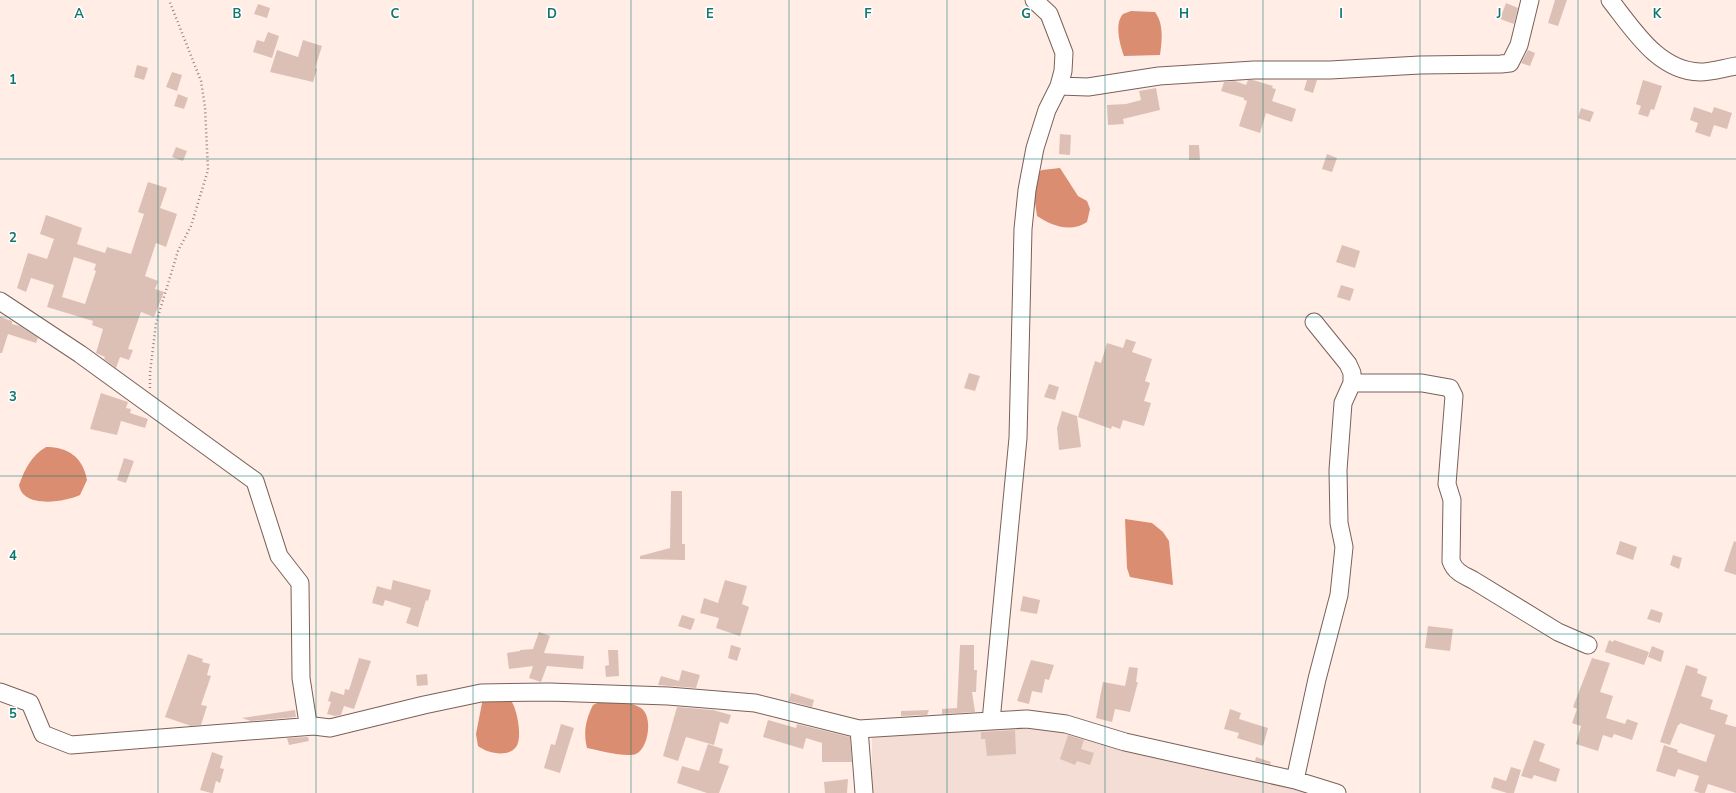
<svg xmlns="http://www.w3.org/2000/svg" width="1736" height="793" font-family="'Nunito Sans',sans-serif">
<style>
.built{fill:#f3ddd4}
.water{fill:#da8d70}
.building{fill:#ddc0b5;fill-rule:evenodd}
.lines{fill:none;stroke-linecap:round;stroke-linejoin:round}
.minor-casing{stroke:#7a6157;stroke-width:19}
.path{stroke:#948580;stroke-width:2.5;stroke-dasharray:1 3;stroke-linecap:butt}
.minor{stroke:#fff;stroke-width:17}
.grid{fill:none;stroke:#0f766e;stroke-width:1;stroke-opacity:0.55}
.grid-label{font-size:13px;text-anchor:middle;font-weight:bold;fill:#0f766e;stroke:#fff;stroke-width:3;stroke-linejoin:round;paint-order:stroke}
</style>
<rect width="100%" height="100%" fill="#ffede6"/>
<!-- built -->
<path class="built" d="M1019,725l113,21 185,47h-445v-62z"/>
<!-- water -->
<path class="water" d="M1131,11l24,1c9,12 7,29 5,43l-36,1c-4,-11 -10,-32 -1,-42z
M1060,168l18,28 9,5 3,8 -3,13c-16,11 -35,4 -50,-6l-3,-21 3,-22 5,-3z
M46,447c22,0 37,10 41,33l-7,15c-15,7 -57,14 -61,-10 6,-16 12,-29 27,-38z
M1125,519l27,4 11,9 6,9 4,44 -43,-8 -3,-9z
M483,698l27,1c7,8 13,39 6,48 -8,11 -29,6 -38,-1l-2,-12z
M601,701c12,1 29,0 40,7 12,8 8,40 -5,46 -10,4 -38,-4 -49,-6 -4,-16 -1,-29 6,-43z"/>
<!-- building -->
<path class="building" d="M1555,0h12l-9,26 -10,-3z
M1506,3l12,5 -4,16 -14,-5z
M258,4l12,4 -3,10 -13,-4z
M268,32l11,4 -7,22 -19,-6 4,-12 7,2z
M303,40l19,6 -7,22 2,1 -4,13 -43,-10 7,-22 21,7z
M1528,50l7,3 -5,13 -9,-3z
M137,65l11,3 -4,12 -10,-3z
M172,72l10,3 -5,16 -11,-4z
M1248,80h5l20,6 -1,2 4,1 -4,12 24,8 -4,13 -26,-9 -6,20 -21,-7 8,-25 -3,-1v-2l-23,-7 3,-9 11,-1 11,4z
M1307,80h10l-4,13 -9,-3z
M1643,80l19,6 -8,24 -3,-1 -3,8 -10,-3 3,-8 -5,-2z
M1156,88l4,22 -37,9 1,5 -16,1 -1,-20 19,-1 15,-4 -2,-9z
M178,94l10,4 -4,11 -10,-3z
M1694,107l18,6 2,-6 18,6 -5,16 -13,-4 -4,12 -15,-5 3,-9 -8,-3z
M1581,108l13,4 -4,10 -12,-4z
M1060,134l11,1 -1,20 -11,-1z
M1189,145h10l1,15h-11z
M176,147l11,4 -4,10 -11,-4z
M1327,154l10,4 -5,14 -10,-3z
M148,182l19,6 -7,20 17,6 -11,33 -10,-4 -11,33 13,5 -3,8 9,3 -10,25 -13,-5 -13,37 5,1 -4,10 -9,-3 -4,11 -12,-9 1,-2 -9,-4 7,-24 -11,-4 1,-4 -46,-14 7,-22 -23,-7 -5,14 -9,-4 11,-35 19,6 7,-20 -14,-5 6,-19 36,13 -5,16 28,9 2,-6 24,7 13,-40 -6,-2zM74,257l22,7 -2,6 2,1 -11,33 -23,-7z
M1342,245l18,6 -5,17 -19,-6z
M1341,285l13,4 -4,12 -13,-4z
M0,317l12,4v3l8,2 18,12 -2,5 -28,-9 -6,19h-2z
M1126,339l10,3 -4,10 20,7 -7,22 5,2 -6,18 7,2 -7,23 -21,-6 -3,9 -8,-3 -1,3 -33,-12 17,-56 6,2 6,-20 16,5z
M969,373l11,3 -5,15 -11,-3z
M1049,384l10,3 -4,13 -11,-3z
M101,393l27,9 -2,6 5,1 -1,4 18,6 -3,9 -24,-7 -4,14 -27,-6z
M1062,411l15,5 4,31 -22,3 -2,-22z
M124,458l10,3 -8,22 -9,-3z
M671,491h11v53h3v16l-45,-1v-3l30,-8z
M1620,541l17,6 -4,13 -17,-6z
M1734,541l2,1v33l-12,-4z
M1673,555l9,3 -3,11 -9,-4z
M393,580l38,10 -3,11 -2,-1 -8,27 -12,-4 5,-15 -26,-8 -2,6 -11,-3 5,-17 14,4z
M725,580l22,6 -5,18 7,3 -9,29 -24,-8 3,-10 -19,-5 4,-15 14,5z
M1023,596l17,4 -3,14 -17,-3z
M1651,609l12,4 -3,10 -13,-4z
M682,615l13,4 -4,11 -13,-4z
M1428,626l25,3 -3,22 -25,-3z
M539,632l11,4 -6,17 40,3 -1,13 -36,-3 -6,16 -12,-4 4,-12 -24,3 -2,-16 13,-2v-1l13,-1z
M1609,640l4,2 1,-2 35,12 -5,13 -39,-13z
M731,645l10,3 -4,13 -9,-3z
M960,645h14v25h3l-1,22h-4l3,20 -33,2v-5l15,-1z
M1652,646l12,5 -3,11 -13,-5z
M608,650h10l1,26 -13,1 -1,-11 4,-1z
M188,654l15,5 -1,3 8,2 -3,11 4,1 -10,29 6,1 -6,19 -10,1 -26,-9z
M359,658l12,3 -17,48 -10,-3 -3,9 -6,1 -8,-2 4,-12 -3,-1 3,-10 13,4 1,-6 4,1z
M1592,658l18,5 -10,29 13,4 -7,22 19,6 2,-5 11,4 -6,17 -18,-6 -2,4 -9,-3 -5,16 -22,-7 5,-18 -9,-3 5,-14 -4,-2z
M1031,660l23,5 -5,15 -4,-1 -3,14 -10,-2 -3,13 -12,-3z
M1686,665l12,4 -1,4 10,4 -6,19 12,4 -3,9 18,6 -3,9 11,3v66l-28,-9 -3,9h-5l-6,-2 5,-15 -21,-7 -3,8 -19,-6 8,-26 14,5 -1,2 29,10 9,-27 -35,-12 -1,2h-1l-8,20 -10,-3z
M1129,667l9,1 -2,14h2l-8,30 -15,-3 -3,13 -16,-4 7,-36 22,4z
M682,670l18,5 -4,13 -38,-3 3,-9 18,5z
M427,674l1,11 -11,1 -1,-11z
M791,693l23,7 -2,7 -23,-6z
M677,707l36,3 18,5 -3,9 -8,-2 -6,23 -28,-8 -8,24 -15,-5z
M1230,709l11,4 -2,6 29,9 -5,18 -26,-8 2,-5 -15,-4z
M295,710l1,7 -45,4 -9,-3z
M929,710l-2,5 -26,1v-5z
M768,720l28,8 1,-4 53,13 2,25h-30v-19l-16,-5 -3,11 -40,-12z
M561,724l13,4 -14,45 -16,-5 7,-24 4,1z
M1015,730l1,24 -29,2 -2,-17h-4v-7z
M1068,735l16,5 -3,9 13,4 -4,12 -13,-4 -2,4 -15,-6z
M308,737l1,4 -20,4 -2,-7z
M1534,740l11,4 -6,17 21,8 -4,13 -22,-7 -2,4 -11,-3z
M708,744l15,5 -4,14 10,3 -10,27h-12l-30,-10 5,-17 17,5z
M212,752l11,4 -3,12 4,1 -4,14 -4,-2 -3,12h-2l-11,-3z
M1256,757l15,5 -1,2 -15,-3z
M1511,767l10,3 -7,23h-7l-16,-5 3,-11 12,4z
M848,779l-1,14h-22l-1,-11z"/>
<g class="lines">
<!-- minor casing -->
<g class="minor-casing">
<path id="minor" d="M1034,0l15,14 15,39 -1,18 -4,15 -12,24 -12,38 -8,42 -4,39 -5,209 -27,283 36,-2 39,5 59,18 170,38 42,13
M1610,0c23,29 48,71 90,72 11,0 24,-4 36,-6
M1059,86l29,1 71,-11 95,-6h76l90,-5 81,-1 9,-1 9,-18 11,-45
M0,301l80,53 175,127 24,75 21,27 1,95 7,45 6,3 16,2 94,-23 57,-12 68,-1 119,4 87,7 104,26 132,-8
M1352,383h70l28,5 4,8 -7,88 5,16 -1,61c4,11 12,14 22,19l85,52 30,13
M0,692l30,11 13,31 28,11 243,-19
M859,729l5,64
M1295,780l22,-101 22,-84 5,-48 -5,-24 -1,-53 5,-67 9,-20v-10l-4,-9 -34,-42"/>
</g>
<!-- path -->
<path class="path" d="M150,388v-15l6,-50 22,-72 13,-25 17,-56 -3,-63 -4,-26 -32,-81"/>
<!-- minor -->
<use href="#minor" class="minor"/>
</g>
<!-- grid -->
<path class="grid" d="M158,0v793M316,0v793M473,0v793M631,0v793M789,0v793M947,0v793M1105,0v793M1263,0v793M1420,0v793M1578,0v793M0,159h1736M0,317h1736M0,476h1736M0,634h1736"/>
<g class="grid-label">
<text x="79" y="18">A</text>
<text x="237" y="18">B</text>
<text x="395" y="18">C</text>
<text x="552" y="18">D</text>
<text x="710" y="18">E</text>
<text x="868" y="18">F</text>
<text x="1026" y="18">G</text>
<text x="1184" y="18">H</text>
<text x="1341" y="18">I</text>
<text x="1499" y="18">J</text>
<text x="1657" y="18">K</text>
<text x="13" y="84">1</text>
<text x="13" y="242">2</text>
<text x="13" y="401">3</text>
<text x="13" y="560">4</text>
<text x="13" y="718">5</text>
</g>
</svg>
